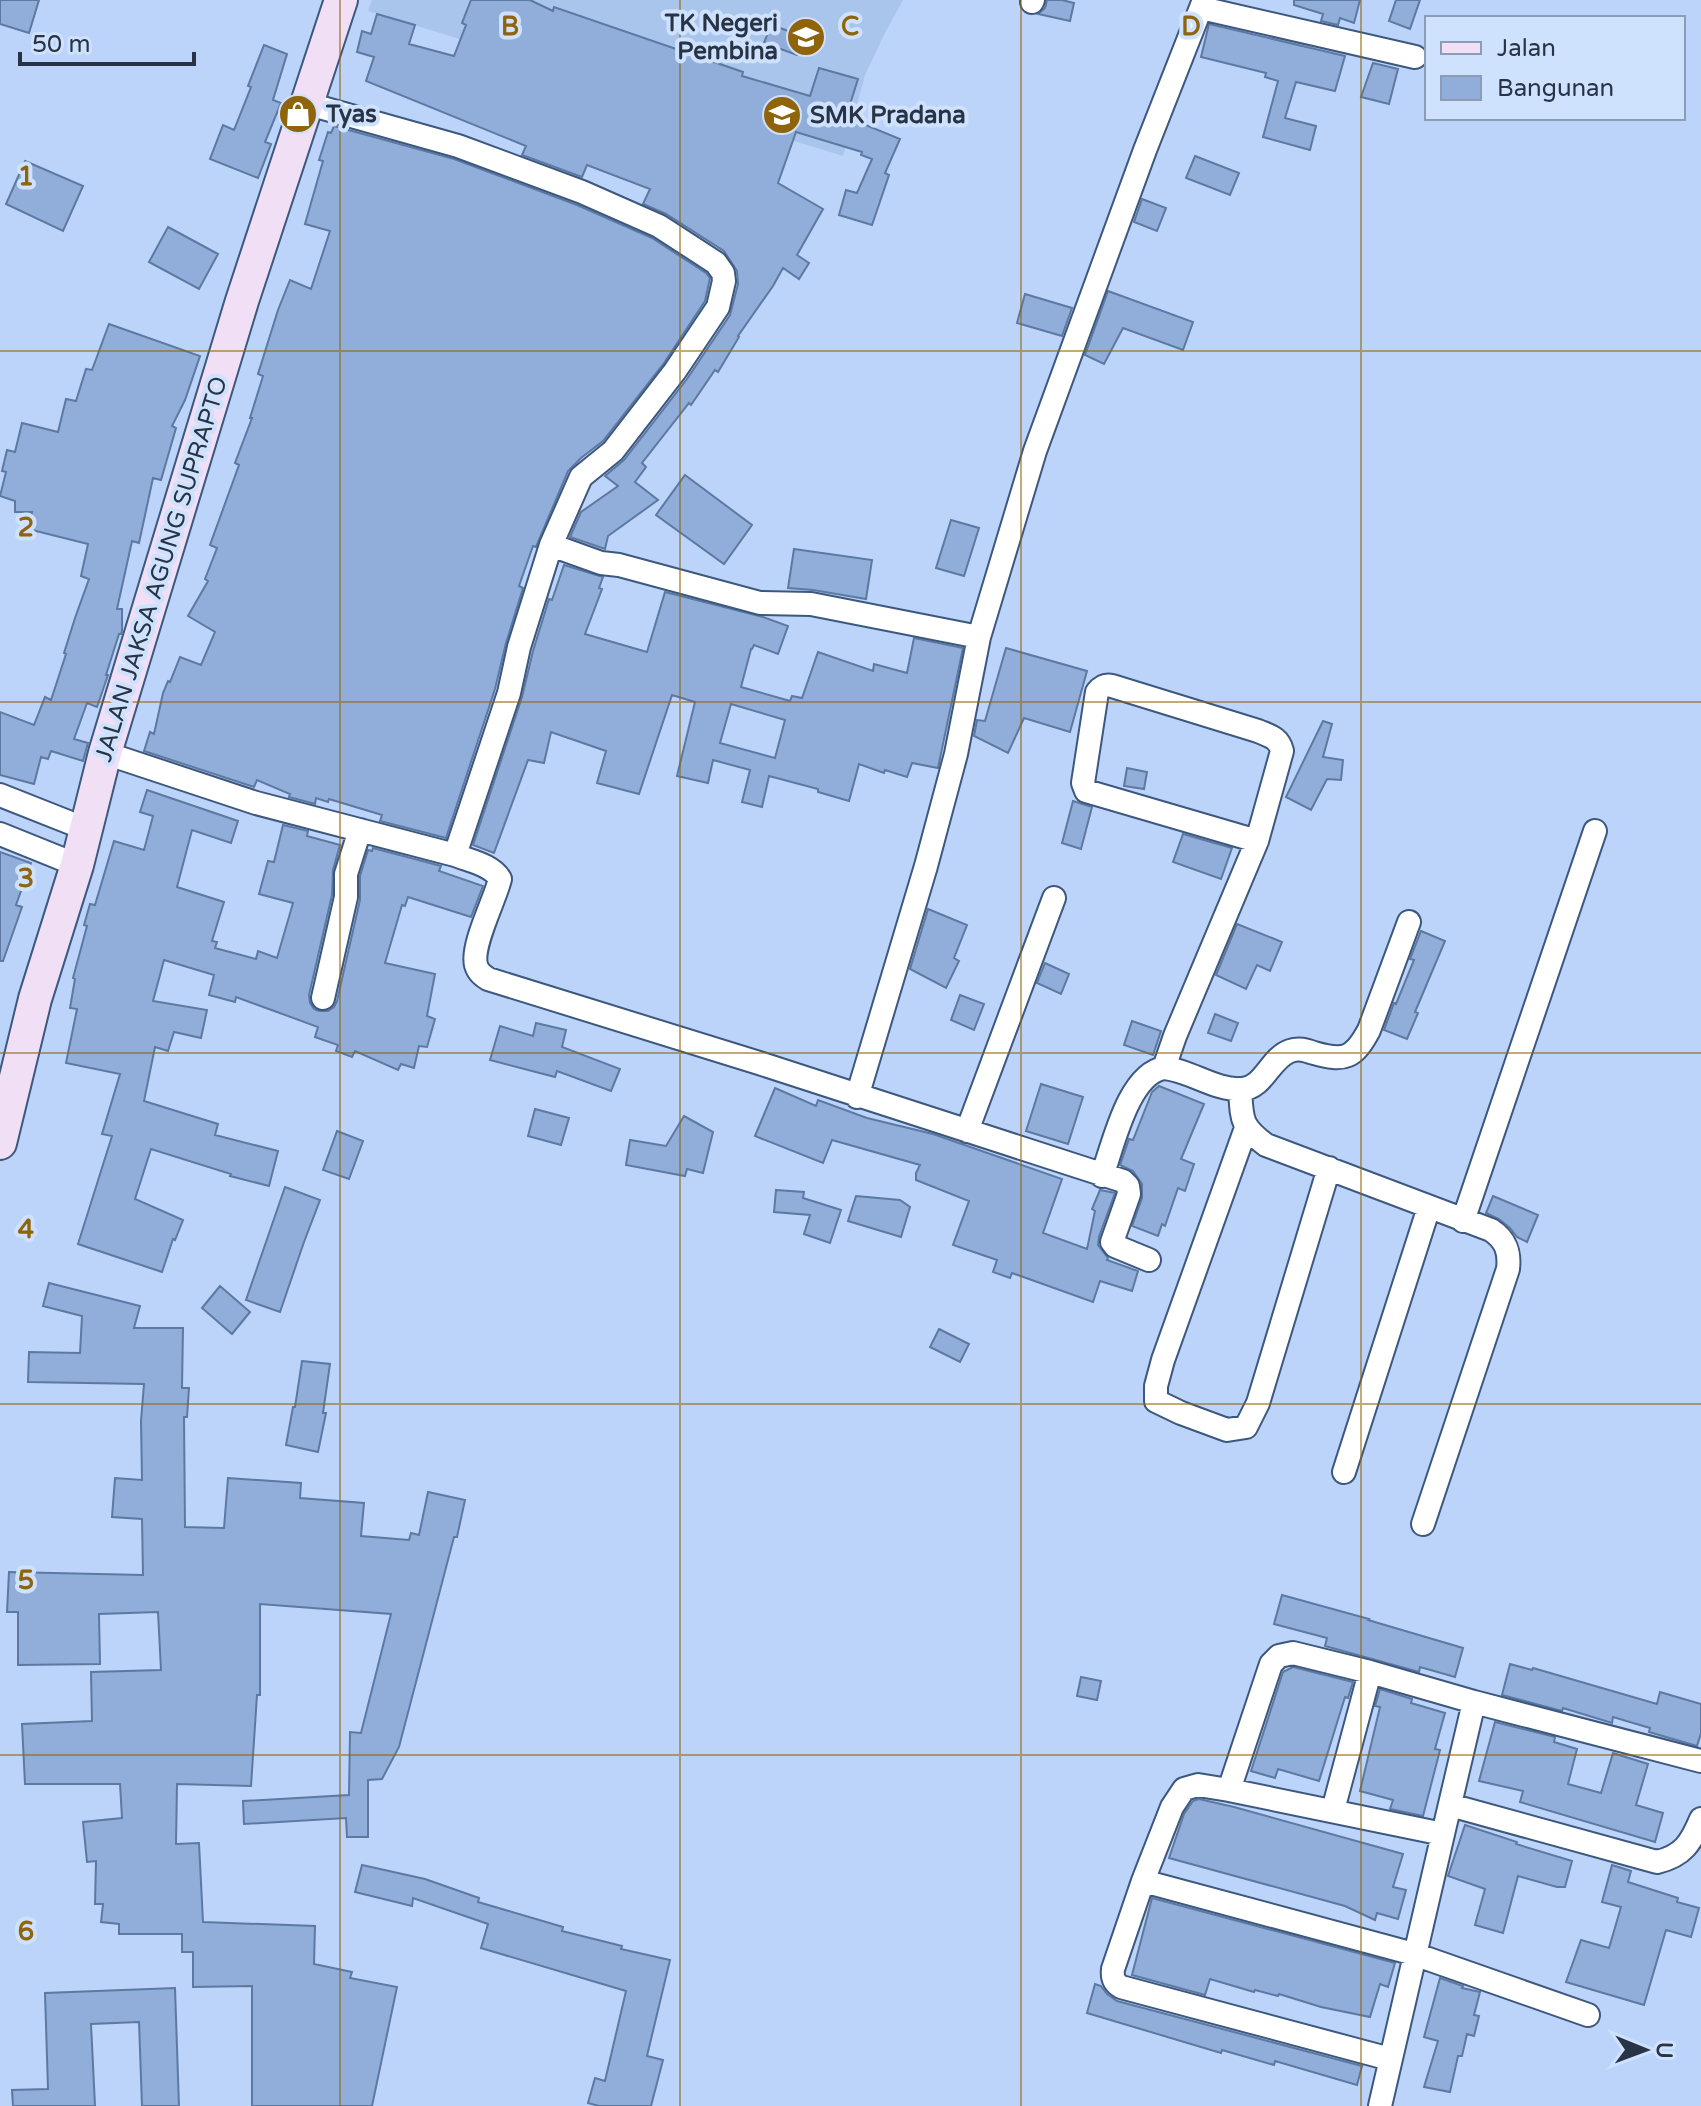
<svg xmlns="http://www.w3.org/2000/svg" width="1701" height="2106" font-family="'Varela Round',sans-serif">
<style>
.built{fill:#aac5ec}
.building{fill:#91aeda;stroke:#5d79a2;stroke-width:2;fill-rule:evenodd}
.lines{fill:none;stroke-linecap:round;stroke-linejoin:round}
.street-casing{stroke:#3d587f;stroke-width:26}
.secondary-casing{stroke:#3d587f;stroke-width:36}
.street{stroke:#fff;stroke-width:22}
.secondary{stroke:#f1dff6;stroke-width:32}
.grid{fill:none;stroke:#8f640b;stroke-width:2;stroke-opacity:0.55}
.labels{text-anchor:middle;stroke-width:8;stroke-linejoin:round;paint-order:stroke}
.poi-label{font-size:24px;font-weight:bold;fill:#283446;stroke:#cee1fd;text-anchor:start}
.street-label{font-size:24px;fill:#283446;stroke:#cee1fd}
.grid-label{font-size:26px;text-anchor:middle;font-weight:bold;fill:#8f640b;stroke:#cee1fd;stroke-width:8;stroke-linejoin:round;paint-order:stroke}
</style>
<rect width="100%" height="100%" fill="#bcd4f9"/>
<!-- built -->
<path class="built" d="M372,0h531l-18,33 -20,42 -22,81 -475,-145z"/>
<!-- building -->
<path class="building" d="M0,0h39l-10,33 -29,-9z
M471,0h59l23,11 1,-4 189,65 -1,4 68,20 9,-28 39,11 -12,38 54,22 -15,34 4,2 -17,50 -33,-10 7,-25 11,3 15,-34 -11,-4 1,-3 -66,-20 -18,51 45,26 -26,46 12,8 -10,16 -16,-11 -10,18 -35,50 1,1 -21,35 -3,-2 -24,35 -2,-2 -47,60 4,4 -11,15 23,18 -50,36 -3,13 -35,-12 11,-25 37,-26 -13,-10 19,-16 63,-81 43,-64 8,-31 -1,-13 -13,-20 -58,-37 -23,-10 7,-15 -63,-24 -5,12 -60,-22 4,-9 -160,-65 8,-24 -17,-5 5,-21 9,3 6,-20 38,11 -6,19 45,12 12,-31 -4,-2z
M1047,0h15l12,3 -4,18 -32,-7 7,-6z
M1294,0h66l-6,23 -14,-5 -2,7 -17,-4 2,-7 -29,-9z
M1396,0h24l-10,29 -21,-8z
M1209,24l136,32 -10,35 -39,-9 -11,36 31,8 -6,24 -47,-13 15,-56 -13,-4 1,-4 -65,-16z
M771,25l32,11 -6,19 -33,-12z
M264,45l23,9 -14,46 8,3 -16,39 6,2 -13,34 -48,-19 13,-34 11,5 17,-43 -3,-1z
M1373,63l25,6 -9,35 -28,-7z
M334,126l120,33 123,46 75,33 54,35 4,5 -5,23 -41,62 -61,78 -22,17 -13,13 -32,76 -3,-1 -14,40 4,2 -17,55 -11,46 -49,149 -66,-17 2,-6 -53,-16 -1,3 -12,-4 -1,6 -26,-7 1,-3 -33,-14 -3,7 -110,-36 6,-19 4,2 9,-41 5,-12 2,1 10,-25 21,8 14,-33 -27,-16 20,-35 -3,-2 12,-31 -7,-3 29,-80 -4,-2 17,-45h-2l13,-42 -5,-2 20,-64 12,-30 21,9 19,-58 -25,-7 18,-63 -4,-1 9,-28 3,1z
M1195,156l44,17 -9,22 -44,-17z
M25,161l58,25 -20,45 -57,-27z
M1142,199l24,9 -9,23 -23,-9z
M168,227l50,27 -19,35 -50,-27z
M1108,291l85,31 -10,28 -60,-22 -19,36 -19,-9z
M1025,294l47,14 -10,28 -45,-13z
M109,324l91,32 -15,44 -13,26 4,2 -15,52 -8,-2 -14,65 -7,-2 -15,68h5v22l-1,3h-2l-13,41h2l-11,32 -10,-4 -13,36 14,4 -5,18 -32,-10 -3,8 -7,-2 -7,27 -34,-9v-63l34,13 11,-28 6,3 15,-46 -2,-1 11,-35 14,-39 -8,-3 7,-32 -60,-15 4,-17h-17v-11l-15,-5 6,-24 -4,-1 5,-21 8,2 7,-29 36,9 8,-33 10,2 10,-32 6,1z
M685,475l67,50 -28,39 -68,-49z
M951,520l28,8 -15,48 -28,-8z
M794,549l78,11 -6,39 -53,-9 -25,-2z
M564,565l39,12 -4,11 3,1 -17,45 62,18 18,-60 98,25 25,9 -10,28 -24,-9 -2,4h-1l-10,38 49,14 2,-5 10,2 16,-46 55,19 1,-7 33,9 7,-35 49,10 -25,120 -26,-5 -5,14 -22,-7 -1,3 -25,-9 -10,37 -31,-9v-3l-49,-13 -7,31 -20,-5 8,-32 -37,-10 -5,23 -31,-7 18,-74 -23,-7 -33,99 -42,-11 9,-32 -55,-19 -7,31 -16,-3 -34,93 -21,-8 49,-148 11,-46 16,-52 3,1zM731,704l54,16 -10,38 -55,-15z
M1006,648l81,23 -17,61 -46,-14 -16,35 -34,-17 3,-16 8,1z
M1323,721l9,3 -9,33 20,3 -2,20 -14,-1 -16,31 -25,-13z
M1127,768l20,4 -3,17 -20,-3z
M147,790l91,31 -7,22 -39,-13 -15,57 47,15 -12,39 5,1 -2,6 41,11 2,-8 19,7 16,-55 -34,-9 9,-33 6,1 9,-37 25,6 -1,5 33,9 -7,25 -1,25 -23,100 1,8 4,6 5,2h9l6,-4 3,-6 23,-101v-24l8,-26 4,1 1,-3 68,18 -2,5 44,15 -12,31 -63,-20 -3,9 -3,-1 -17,58 50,11 -8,42 8,3 -8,28 -8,-1 -5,22 -13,-4 -3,6 -43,-19 -3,6 -16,-6 2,-6 -23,-8 3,-10 -82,-30 -1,5 -26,-7 5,-20 -50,-15 -11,41 54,9 -6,28 -27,-6 -6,19 -13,-4 -11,54 74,23 -3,11 63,16 -9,35 -39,-10 1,-2 -80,-25 -16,50 48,21 -8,20 -2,-1 -11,33 -84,-28 34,-108 -10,-2 18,-60 -54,-11 11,-54 -7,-1 5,-29 -2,-1 14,-52 -3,-1 6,-21 5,1 19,-64 30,9 9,-34 -13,-4z
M1073,801l19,6 -11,42 -19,-6z
M1183,834l49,14 -11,31 -48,-17z
M0,852l31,11 -15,42 6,2 -19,54h-3z
M928,909l39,16 -13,33 5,3 -13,27 -36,-19z
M1237,924l45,18 -12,29 -13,-6 -11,24 -30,-14z
M1421,931l24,10 -30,71 3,1 -11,26 -23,-9 10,-27 2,1 18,-44 -4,-1z
M1045,963l24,11 -8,20 -24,-11z
M960,995l24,9 -10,26 -23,-10z
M1215,1014l23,9 -7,18 -23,-8z
M1132,1021l29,10 -8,24 -29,-10z
M536,1023l30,7 -4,17 58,22 -9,22 -54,-20 -2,6 -65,-17 10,-34 33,10z
M1041,1084l42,13 -15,47 -42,-13z
M1159,1086l45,18 -23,55 13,5 -9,27 -7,-3 -13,38 -3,-2 -4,12 -26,-10 10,-28v-14l-9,-13 -13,-6 9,-26 4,1 19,-48z
M775,1088l41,18 2,-6 49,18 66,16 129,45 -19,54 44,16 8,-38 -3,-2 8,-19 15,3 -16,44 -1,8 10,13 -1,2 31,11 -6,20 -32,-10 -7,21 -81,-29 -2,5 -17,-6 4,-12 -44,-15 16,-44 -53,-21v-7l4,-8 -88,-25 -9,23 -68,-27z
M535,1109l34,9 -8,27 -33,-9z
M684,1116l29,16 -10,41 -16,-4 -2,7 -59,-11 4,-25 36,6z
M337,1131l26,10 -14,38 -26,-9z
M285,1187l35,13 -16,42 -24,70 -34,-12z
M776,1190l28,2 -1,6 38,12 -11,33 -26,-9 6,-19 -36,-3z
M856,1196l44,4 10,7 -9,30 -53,-16z
M1493,1196l45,19 -11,27 -10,-5 -7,-9 -11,-9 -13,-6z
M49,1283l91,23 -6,22h49l-1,60h7l-2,29h-3l1,110 39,1 4,-50 73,5 -1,15 64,5 -3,33 48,4 2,-7 8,2 9,-43 37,8 -8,37h-3l-55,210 -17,32 -14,1v57h-21l-1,-19 -102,6 -1,-23 106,-6 1,-63 11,1 30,-119 -131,-10v91h-3l-6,91 -74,-2 -1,60 23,-1 4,79 112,4 -1,38 38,8 -2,6 47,9 -25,119h-120v-120l-59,1v-35h-11v-18h-63v-10l-18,-2 2,-18h-8l1,-43 -9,1 -4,-40 39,-4 -2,-34h-95l-3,-60 70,-3 -1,-49 70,-2 -3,-58 -59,2 1,50 -82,1v-53h-11l2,-40 134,3 -1,-56 -30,-2 3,-39 27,2 -1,-59 3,-37 -116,-2 1,-30 51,1 2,-37 -39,-10z
M220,1286l30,26 -18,22 -30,-26z
M939,1329l30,15 -9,18 -30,-15z
M302,1361l28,3 -7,49h3l-8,39 -32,-7 7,-38h2z
M1282,1595l87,24 -1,1 95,28 -8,29 -35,-10 -1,5 -94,-26 2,-8 -53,-14z
M1510,1664l22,6 1,-2 124,36 3,-12 41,12v29l-4,13 -48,-14 1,-4 -37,-11 -1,6 -49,-15 -1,3 -60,-16z
M1293,1667l60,15 -5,16 -3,-1 -26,84 -41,-12 -3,9 -24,-7 32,-99z
M1081,1677l20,4 -4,19 -20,-4z
M1380,1689l32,10 -1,4 34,10 -10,36 5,1 -17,66 -33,-7 3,-9 -33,-9 20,-84 -5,-1z
M1495,1722l60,15 -1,5 23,7 -9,35 33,9 12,-40 35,11 -12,41 27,8 -8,29 -135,-40 3,-11 -44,-10z
M1199,1799l35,8 169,47 -10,33 13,3 -8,29 -21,-6 -2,7 -30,-14 -176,-48 15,-44 9,-13z
M1465,1825l52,17 -1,2 56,17 -7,26h-8l-39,-11 -15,57 -28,-8 10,-36 -37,-13z
M362,1865l63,14 54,19 -1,4 85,25 -1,4 60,15 -1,3 49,11 -23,96 16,4 -12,46h-52l-11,-3 7,-25 10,3 21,-90 -145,-43 7,-24 -75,-26 -1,8 -57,-14z
M1612,1865l19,6 -3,11 50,16 -1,4 22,6 -8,29 -25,-7 -22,75 -78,-23 15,-42 28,8 12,-41 -19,-5z
M1152,1898l243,65 -7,24 -8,-3 -10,33 -49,-10 -42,-13 -1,2 -23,-6 -1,2 -44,-13 -5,16 -73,-20z
M1440,1978l23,8 -1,2 18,4 -6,23 5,1 -5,20 -7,-2 -5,22h-4l-8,36 -26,-5 14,-46 -14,-4z
M1095,1984l6,2 6,8 10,7 245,65 -5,19 -82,-24 -1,4 -52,-15 -1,3 -134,-40z
M175,1988l4,118h-37l-3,-84 -48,2 4,82h-82l-1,-16 36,-1 -3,-96z"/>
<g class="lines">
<!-- street casing -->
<g class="street-casing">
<path id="street" d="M1032,2l1,-2
M1201,8l214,49
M305,103l153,43 124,46 77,34 57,37 7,10 1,8 -6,26 -43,64 -62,80 -32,26 -30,68 -32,102 -10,46 -54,162
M551,545l50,18 18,2 141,38 51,1 168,33
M105,753l151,50 199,52c15,6 37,10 45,24 -5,21 -29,66 -24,86 2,7 6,10 12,14l271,84 364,118 5,5 1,8 -17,48 3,4 34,14
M0,795l86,34
M0,834l77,31
M323,998l23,-101v-23l14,-44
M1164,1068c26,2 51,23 78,21 22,-1 28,-31 48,-38 9,-3 15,-1 24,2 31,9 40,5 55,-23l40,-108
M1240,1089c2,30 0,37 26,56l225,85c15,10 19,22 17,39l-85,255
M857,1097l69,-231 30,-112 23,-117 56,-186 110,-301 59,-150
M1246,1128l-83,232 -7,26v15l25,12 46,17 19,-3 12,-24 71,-235
M967,1131l87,-233
M1102,1176c11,-30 26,-102 62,-108l11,-32 82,-195 25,-90c-3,-13 -12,-15 -24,-20l-146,-45c-7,-2 -11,1 -15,6l-14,91 3,8 171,50
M1463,1221l132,-390
M1344,1472l85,-265
M1293,1653l77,19 104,30 -31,132 -214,-44 42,-126 8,-8z
M1474,1702l227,59
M1229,1790l-31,-5 -14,4 -12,18 -29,74 271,73 174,61
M1450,1805l207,57c26,-6 34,-19 44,-43
M1333,1810l37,-138
M1143,1881l-30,88c-1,8 1,14 8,18l269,72
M1380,2106l63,-272"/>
</g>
<!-- secondary casing -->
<g class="secondary-casing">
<path id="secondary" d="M0,1143l35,-144 42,-134 28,-112 137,-452 99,-301"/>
</g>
<!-- street -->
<use href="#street" class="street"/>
<!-- secondary -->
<use href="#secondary" class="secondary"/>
</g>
<!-- grid -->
<path class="grid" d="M340,0v2106M680,0v2106M1021,0v2106M1361,0v2106M0,351h1701M0,702h1701M0,1053h1701M0,1404h1701M0,1755h1701"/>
<!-- icons -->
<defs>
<g id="school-disc" transform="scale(2)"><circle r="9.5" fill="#8f640b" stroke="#cee1fd"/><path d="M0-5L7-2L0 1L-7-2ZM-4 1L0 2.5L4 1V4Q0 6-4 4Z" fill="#fff"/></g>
<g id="shop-disc" transform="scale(2)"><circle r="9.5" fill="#8f640b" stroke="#cee1fd"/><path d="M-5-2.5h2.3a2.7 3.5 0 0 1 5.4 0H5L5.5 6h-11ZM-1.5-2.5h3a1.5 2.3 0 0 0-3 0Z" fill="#fff"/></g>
</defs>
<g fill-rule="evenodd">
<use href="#school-disc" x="806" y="37"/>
<use href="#shop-disc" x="298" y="114"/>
<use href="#school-disc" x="782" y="115"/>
</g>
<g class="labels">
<!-- poi labels -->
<g class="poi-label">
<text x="778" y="31" text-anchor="end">TK Negeri<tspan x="778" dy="28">Pembina</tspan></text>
<text x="326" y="122">Tyas</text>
<text x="810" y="123">SMK Pradana</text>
</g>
<!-- street labels -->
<g class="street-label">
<text transform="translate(161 569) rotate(-73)" y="8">JALAN JAKSA AGUNG SUPRAPTO</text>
</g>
</g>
<g class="grid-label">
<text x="510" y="35">B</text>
<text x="850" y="35">C</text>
<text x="1191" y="35">D</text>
<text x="26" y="185">1</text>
<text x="26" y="536">2</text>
<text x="26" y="887">3</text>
<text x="26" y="1238">4</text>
<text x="26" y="1589">5</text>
<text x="26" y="1940">6</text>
</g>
<!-- legend -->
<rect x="1425" y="16" width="260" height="104" fill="#cee1fd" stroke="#8c9cb4" stroke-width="2"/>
<rect x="1441" y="42" width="40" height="12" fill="#f1dff6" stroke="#8c9cb4" stroke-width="2"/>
<text x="1497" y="56" font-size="24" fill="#283446">Jalan</text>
<rect x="1441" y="76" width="40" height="24" fill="#91aeda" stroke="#8c9cb4" stroke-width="2"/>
<text x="1497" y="96" font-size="24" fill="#283446">Bangunan</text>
<!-- north arrow -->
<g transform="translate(1645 2050) rotate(91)" stroke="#cee1fd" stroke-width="6" paint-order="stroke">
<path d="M0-6L14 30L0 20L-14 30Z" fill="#283446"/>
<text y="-12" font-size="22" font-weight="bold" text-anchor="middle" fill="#283446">U</text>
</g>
<!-- scale -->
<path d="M20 52v12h174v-12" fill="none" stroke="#283446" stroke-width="4"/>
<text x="32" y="52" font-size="24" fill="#283446" stroke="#cee1fd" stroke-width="6" paint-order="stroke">50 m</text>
</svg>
